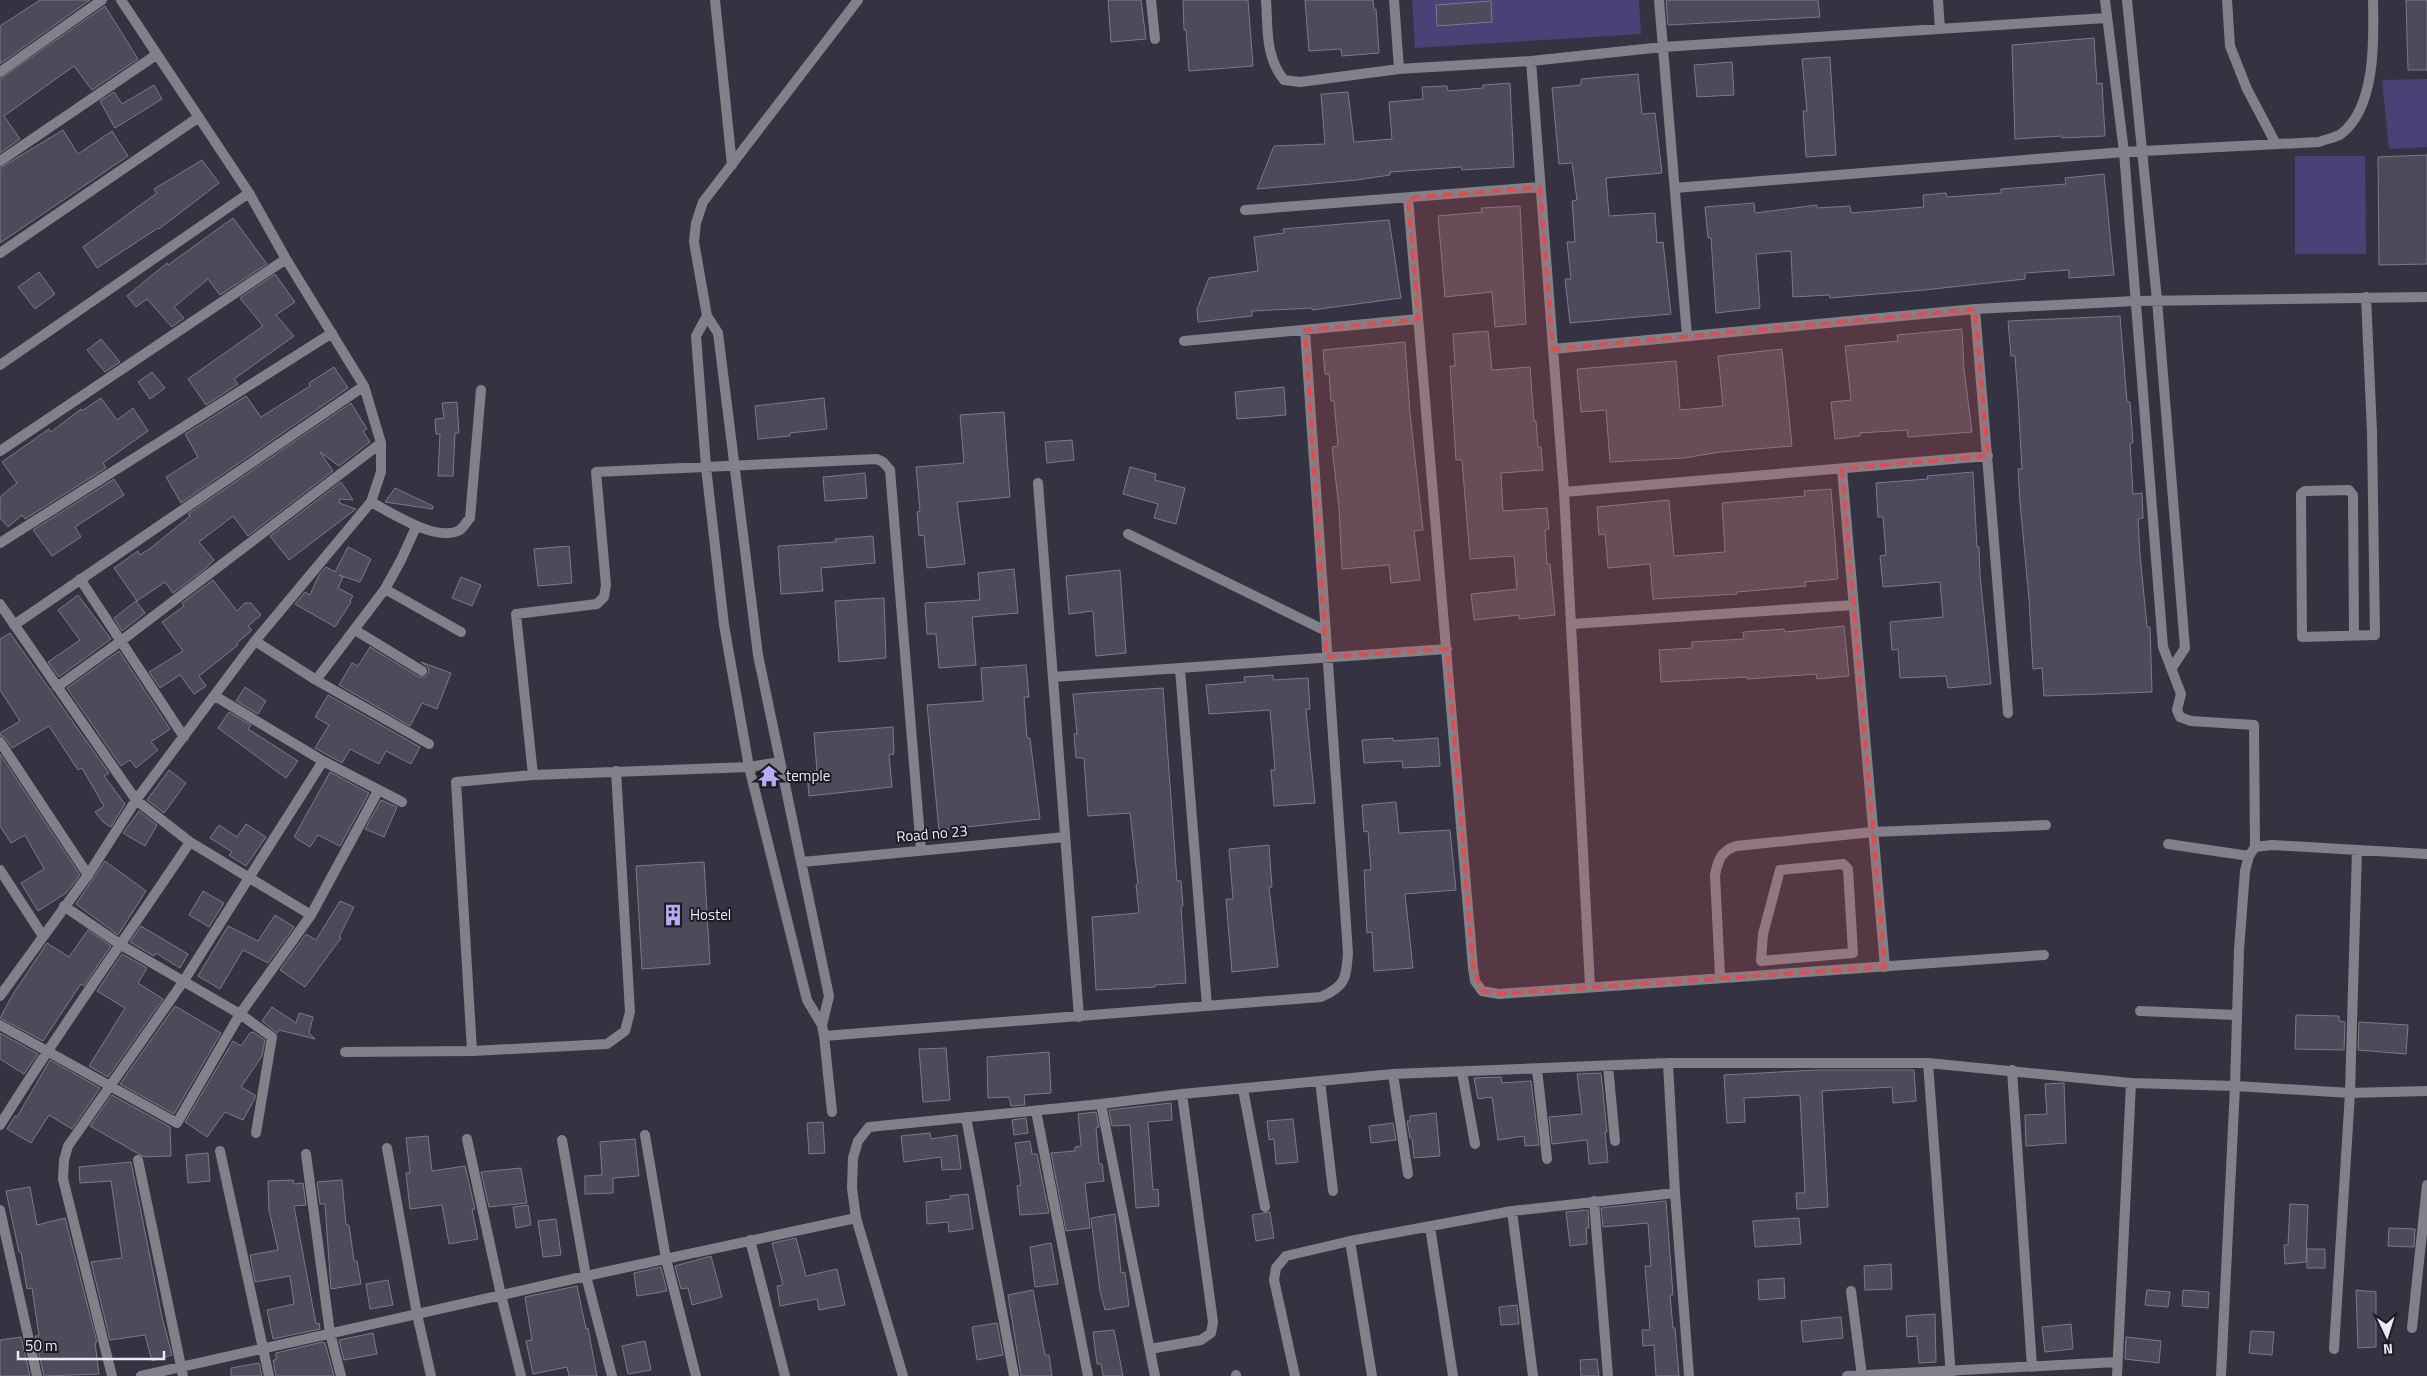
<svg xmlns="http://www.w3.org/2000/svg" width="2427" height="1376" font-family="'Titillium Web',sans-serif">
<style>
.green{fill:#4a4176}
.building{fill:#4c4b5b;stroke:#7b798a}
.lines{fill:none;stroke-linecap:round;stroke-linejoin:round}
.street{stroke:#828189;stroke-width:10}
.marked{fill:#da4f51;fill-opacity:0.2;stroke:#da4f51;stroke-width:4;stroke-dasharray:10 6;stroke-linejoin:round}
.labels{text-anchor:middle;stroke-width:4;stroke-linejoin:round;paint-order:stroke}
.poi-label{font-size:15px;fill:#ecebf5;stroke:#1d1c23;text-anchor:start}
.street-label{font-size:15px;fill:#ecebf5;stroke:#1d1c23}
</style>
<rect width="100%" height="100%" fill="#353342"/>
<!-- green -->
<path class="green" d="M1412,0h227l2,34 -226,14z
M2427,79v68l-38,2 -7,-69z
M2295,156h70l1,98h-71z"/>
<!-- building -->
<path class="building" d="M40,0h50l-90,64v-38z
M1108,0h33l5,39 -35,3z
M1183,0h65l5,66 -64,5 -3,-41h-2z
M1305,0h68l1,10 2,-1 3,44 -37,3 -1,-7 -32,2z
M1666,0h152l2,17 -152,8z
M2406,0h21v70h-19z
M1491,1l1,21 -55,4 -1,-21z
M105,6l33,53 -46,31 -18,-24 -70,50 16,23 -20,14v-74z
M2094,38l3,46 5,-1 3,53 -43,2v-2l-47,3 -3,-94z
M1830,57l6,98 -30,2 -3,-46h4l-5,-52z
M1732,62l2,33 -37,2 -3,-32z
M1638,74l4,40 13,-1 7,60 -56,5 3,38 46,-3 2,30 6,-1 8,72 -101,9 -5,-44h6l-4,-37h8l-3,-41 5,-1 -5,-37 -13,1 -7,-76 29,-3v-6z
M1510,83l4,84 -52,3 -1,-3 -71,5v3l-33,5 -100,9 17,-43 51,-2 -4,-50 27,-2 6,50 38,-3 -3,-37 34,-3 -1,-12 25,-1 1,5 35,-3v-3z
M154,85l8,14 -47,29 -15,-27 14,-9 8,12z
M63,130l15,24 34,-23 16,25 -128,87v-75z
M2427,155v109l-48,1 -1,-108z
M202,160l17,23 -60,46 -1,-1 -61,40 -14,-21 74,-54 -3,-4z
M2104,174l10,101 -45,3v-8l-44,3v6l-101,11 -94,8 -1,-3 -36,2 -2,-46 -35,3 4,54 -44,5 -5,-75h-3l-3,-31 49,-4 1,10 62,-8v3l33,-2 1,7 73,-6 -1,-12 23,-2 1,4 54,-4v-4l65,-5 -1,-6z
M1520,206l6,118 -31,3 -3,-35 -47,5 -7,-81 44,-4 -1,-4z
M233,218l34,46 -47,31 -12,-16 -34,28 10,11 -12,9 -25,-28 -11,8 -9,-11 40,-33 1,2z
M1389,220l12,78 -89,12v-2l-60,3v5l-54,6 -1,-13 12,-31 49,-7 -4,-34 30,-4 -1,-4z
M39,272l16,22 -20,15 -17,-22z
M275,274l20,28 -19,13 18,21 -60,43 4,5 -32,21 -18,-26 75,-53 -23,-28z
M2120,316l7,86h3l3,41h-3l3,51 9,-1 1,25 -5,1 2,35 7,73h3l2,65 -108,4 -2,-28 -9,1 -4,-70 -9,-97 -2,-33h4l-4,-71 -3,-42h-4l-3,-35z
M1962,329l2,40 8,63 -64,5 -1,-7 -47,3v3l-25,3 -4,-37 20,-2 -6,-54 53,-5 -1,-6z
M1488,331l4,39 38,-3 4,54h2l2,26h3l2,23 -42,3 2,38 44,-3 2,21 -4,1 2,34h3l5,51 -36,4v-4l-45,5 -3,-26 46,-5 -3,-33 -44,3 -8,-99h-6l-6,-94h5l-2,-32z
M101,339l19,23 -15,10 -18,-22z
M1405,342l5,71 13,117 -9,1 6,49 -29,3 -2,-18 -47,4 -3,-61 -7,-61 6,-1 -4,-45h-3l-2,-27h-4l-2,-24z
M1782,349l10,97 -72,6 -36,6 -74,4 -4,-52 -25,2 -4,-43 99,-8 4,49 43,-4 -5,-50z
M334,367l14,21 -167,115 -15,-26 32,-20 -13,-23 61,-38 15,21 49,-31 -1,-3z
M152,372l13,16 -15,11 -12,-17z
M1284,387l2,28 -49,4 -2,-27z
M101,398l16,22 16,-12 15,23 -45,32 3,5 -81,51 -3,-4 -14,12 -8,-9v-21l17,-14 -15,-21 47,-33 2,3 30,-23 1,2z
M824,398l3,31 -37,4v3l-32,3 -3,-33z
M457,402l2,31h-4l-2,43h-15l2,-42h-4l-1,-15 9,-1 -2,-15z
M351,403l16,26 -4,2 7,11 -31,24 -19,-14 13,19 -85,65 -15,-20 -34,26 15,18 -9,9 -32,24 -8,-11 -28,19 -23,-33 24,-17 2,4 12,-8 38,-31 -2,-2z
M1004,412l6,85 -53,5 8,62 -38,4 -3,-33 -5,1 -2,-24 3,-1 -4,-44 48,-4 -4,-48z
M1072,440l2,20 -27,3 -2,-21z
M1130,467l26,7 -1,6 30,8 -9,36 -22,-6 4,-14 -35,-10z
M1973,472l4,75h2l1,28 11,109 -43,4 -2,-12 -46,2 -2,-29 -6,1 -2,-28 53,-5 -3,-35 -57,5 -3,-31 6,-1 -3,-38h-5l-2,-34 52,-4 -1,-3z
M865,473l2,25 -42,3 -2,-24z
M114,479l10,16 -49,32 6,10 -29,19 -19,-26z
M341,482l12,18 -13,-1 -1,4 17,6 -67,51 -19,-24z
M395,488l38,18v3l-48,-7z
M1831,489l7,90 -33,3 1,4 -69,6v2l-84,5 -3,-35 -42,4 -3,-34 -6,1 -2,-28 72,-7 5,56 51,-4 -3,-49 83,-7 -1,-5z
M873,536l2,27 -54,5 2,23 -42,3 -3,-48 58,-4 -1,-3z
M569,546l3,37 -34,3 -4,-37z
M348,547l23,12 -11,23 -21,-7 4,2 -5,11 15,8 -3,5 1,1 -16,25 -40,-23 10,-12 5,3 9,-20 7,-8 9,5z
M1014,569l4,44 -46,4 4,48 -37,3 -3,-34h-9l-2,-31 55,-3 -2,-27z
M1120,570l6,83 -30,3 -3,-45 -24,3 -3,-38z
M461,577l20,8 -9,21 -20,-8z
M213,580l24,31 8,-8h6l10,12 -13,11 4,4 -15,13 1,2 -39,31 7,10 -12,8 -14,-19 -20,13 -11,-16 34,-21 -21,-29 22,-16 -2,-3z
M78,595l33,44 -52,38 -11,-15 32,-22 -22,-30z
M884,598l2,60 -47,4 -4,-61z
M136,601l9,12 -23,18 -8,-13z
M1844,626l5,50 -32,3 -1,-5 -69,5v-2l-86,5 -2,-32 33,-2v-6l52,-3 -1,-7 41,-3 1,3z
M10,633l99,140 -5,3 21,28 -14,23 -8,-5 -8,-10 9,-6 -22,-38 -4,2 -29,-44 -37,22 -7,-10 -5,-3v-2l20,-12 -20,-31v-51z
M370,647l49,30h6l4,-5 -1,-5 -7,-5 30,11 -14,36 -15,-6 -12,23 -71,-41 13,-22 6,3z
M119,651l51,78 -19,13 7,8 -22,18 -6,-8 -9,6 -54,-78z
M1026,665l3,32h-5l3,41h3l10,81 -101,11 -12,-125 56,-4 -2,-33z
M1273,675v5l35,-2 2,31h-4l9,94 -41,3 -3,-36h4l-5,-60 -61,4 -3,-29 39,-3 -1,-5z
M245,687l21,14 -8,13 -22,-13z
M1163,688l14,193h4l2,25h-2l5,77 -31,2v2l-59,3 -4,-73 47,-4 -3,-28 2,-1 -8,-71 -42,3 -4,-58h-8l-2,-24h3l-4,-40z
M328,695l92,52 -9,17 -25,-13 -7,13 -29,-15 -8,14 -27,-15 14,-23 -14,-8z
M229,712l22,13 -3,4 50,32 -12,17 -68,-50z
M893,727l1,27 -5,1 3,32 -83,9 -2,-24 10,-1 -3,-38z
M1393,738v3l45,-3 2,28 -37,2 -1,-7 -38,2 -2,-23z
M0,754l80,121 -14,18 -28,18 -17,-28 23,-14 -19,-34 -14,8 -11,-17z
M169,770l17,13 -22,30 -17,-13z
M330,772l39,21 -29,53 -22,-11 -8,12 -16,-10z
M381,800l16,7 -13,30 -19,-8z
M1396,802l3,31 51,-3 6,60 -51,4 8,74 -39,3 -2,-39 -5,1 -3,-63h7l-3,-39 -4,1 -2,-27z
M139,811l18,14 -12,21 -22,-13z
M246,824l20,13 -20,29 -17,-11 3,-3 -22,-14 9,-13 18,12z
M1269,845l3,42h-3l9,80 -46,5 -6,-73h7l-4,-50z
M105,861l41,30 -28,44 -42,-31z
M704,862l6,102 -68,5 -6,-103z
M203,891l21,12 -15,24 -20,-12z
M340,901l14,6 -15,30 2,1 -36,49 -25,-17 26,-36 10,6z
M275,915l19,12 -26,36 -25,-13 -23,39 -22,-13 30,-50 30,15z
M141,926l47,28 -8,14 -24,-15 -2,3 -24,-14z
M88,930l23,16 -27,40 -3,-2 -38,57 -43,-23 13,-24 34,-51 22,14z
M122,954l25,14 -9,15 25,16 -55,78 -19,-11 36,-58 -28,-17z
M175,1006l46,27 -47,81 -54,-30z
M272,1007l24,16 3,-10 14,4 -4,16 6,6 -36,-9 -2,3 -15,-12z
M2296,1015l43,1v5l6,1 -1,28 -49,-1z
M2359,1022l49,3 -2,29 -48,-4z
M253,1032l12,8 -3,16 -21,31 14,8v3l-12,22 -18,-8 -18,25 -22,-15 48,-81 8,5 9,-13z
M0,1033l38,21 -14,20 -24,-15z
M946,1048l4,52 -27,2 -4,-53z
M1049,1052l2,41 -27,2 1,10 -14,1 -2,-9 -21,1 -1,-41z
M50,1060l50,28 -28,41 -23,-14 -18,28 -24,-14 8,-13 2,1z
M1816,1070h98l2,31 -23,2 -1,-16 -70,4 6,116 -31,2 -1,-16h9l-5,-98 -56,3 1,24 -18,1 -3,-48z
M1601,1073l6,59h-2l3,30 -19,2 -2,-24 -35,4 -3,-27 33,-3 -5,-40z
M1501,1077l1,6 29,-2 8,64 -14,1 -1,-10 -26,4 -6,-43 -14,2 -4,-21z
M2064,1083l2,60 -40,3 -1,-31 22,-1 -2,-30z
M112,1095l58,32 1,29 -27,1 -54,-31z
M1171,1103l1,17 -24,2 5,68 5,-1 1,17 -23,2 -6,-83 -18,1 -3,-16z
M1096,1112l3,15h-3l3,37h3l2,17 -19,2 5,45 -24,3 -15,-78 24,-2v-4l6,-1 -3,-32z
M1436,1113l4,43 -26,2 -2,-20h-2l-3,-17h3v-5z
M1026,1118l2,15 -14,2 -2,-15z
M1293,1119l5,43 -22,2 -2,-25 -5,1 -2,-19z
M823,1122l2,31 -16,1 -2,-31z
M1393,1123l3,17 -25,3 -2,-17z
M930,1133l1,6 26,-4 4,34 -19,1 -1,-13 -37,5 -3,-26z
M428,1136l4,35 33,-5 10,43h-3l6,30 -29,5 -7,-39 -32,4 -4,-36h4l-4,-35z
M635,1139l4,37 -26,2v15l-28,1v-18l17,-1 -2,-33z
M1030,1141l2,13h5l12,59 -29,2 -3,-29 4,-1 -6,-42z
M208,1153l2,28 -22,2 -2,-28z
M131,1162l31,155 10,38 -20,6 -7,-26 -35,5 -19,-78 31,-4 -11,-77 -31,2 -1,-16z
M521,1168l6,35 -38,4 -8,-35z
M293,1180l1,4 9,-1 3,22 -12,1 22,118 3,-1 1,6 -47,10 -6,-29 27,-6 -4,-28 -35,6 -5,-27 28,-5 -9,-40 -1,-29z
M342,1180l4,45h3l5,36h3l4,23 -30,5 -6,-85h-5l-3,-22z
M30,1187l7,38 28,-7 32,124 -2,1 4,31 -55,2 -9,-40h4l-7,-48 -5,1 -6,-37h-2l-13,-61z
M968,1194l5,35 -24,3 -1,-10 -21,2 -1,-22 25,-3 -1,-3z
M1666,1201l7,94h-3l3,33h2l4,48h-23l-2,-31 -11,1 -1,-16h8l-5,-64h6l-3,-43 -45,4 -2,-19z
M2290,1204l18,1 -2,57 -21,2 -1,-19h4z
M528,1205l3,20 -15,3 -3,-21z
M1588,1210l1,18h-3l1,16 -17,2 -4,-34z
M1270,1212l4,26 -18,3 -4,-26z
M1115,1214l6,59 4,-1 4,34 -24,4 -5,-19 -9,-73z
M1799,1218l2,26 -46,3 -2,-26z
M556,1219l5,36 -18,2 -5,-36z
M2389,1228l26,1 -1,18 -26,-1z
M796,1238l10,38 31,-7 8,36 -26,5 -2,-11 -37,7 -3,-20 6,-1 -11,-42z
M1051,1243l7,41 -23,3 -5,-40z
M2307,1249h18v19h-18z
M711,1256l11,41 -30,8 -4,-17 -7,1 -6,-23z
M1891,1264l1,25 -27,1 -1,-24z
M661,1267l6,24 -30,5 -3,-23z
M1784,1278l1,20 -26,2 -1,-20z
M388,1280l5,25 -23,4 -4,-25z
M577,1286l9,43 2,-1 9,48h-28l-2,-9 -34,7 -7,-33 6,-1 -7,-43z
M1033,1290l12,65h4l3,21h-31l-13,-81z
M2147,1290l23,2 -2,15 -23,-2z
M2183,1290l26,2 -1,16 -26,-2z
M2356,1290l20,2v55l-18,1z
M1517,1305l2,19 -18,1 -2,-18z
M1935,1314l1,48 -17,1 -2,-27 -10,1 -1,-21z
M1841,1317l2,21 -40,4 -2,-21z
M997,1323l6,32 -26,5 -5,-33z
M2071,1324l2,25 -28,3 -3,-25z
M1114,1330l9,46h-20l-2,-12h-4l-4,-32z
M2251,1331l23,1 -2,23 -23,-2z
M373,1333l4,21 -33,6 -5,-20z
M21,1337l9,39h-30v-36z
M2126,1337l35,4 -2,22 -34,-4z
M645,1341l6,29 -23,4 -6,-28z
M322,1342l3,1 9,33h-58l-3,-16h3v-7z
M1597,1359l2,17h-18l-1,-16z
M259,1363l3,13h-31v-8z"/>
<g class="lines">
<!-- street -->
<path class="street" d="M715,0l17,165
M858,0l-155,202 -7,21 -2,19 13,74 11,17 40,322 71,341 -7,29 2,11 497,-39c25,-11 25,-19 27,-44l-43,-623
M1151,0l4,39
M1266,0c2,28 -1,57 18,80l16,2 99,-13 132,-8 132,-14 443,-29
M1394,0l5,69
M1659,0l28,336
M1938,0l2,29
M2105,0l19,152 39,495 18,47 -4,16 3,7 11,4 63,4 1,122
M2127,0l30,300 28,348 -13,20
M2227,0l3,46 17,43 29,55
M1531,61l33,431 26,494
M0,72l102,-72
M0,161l156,-106
M1675,188l449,-36 195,-10c7,-3 16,-4 22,-8 35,-26 33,-95 32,-134
M1408,198l65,770 2,13 7,10 17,3 545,-39
M1245,210l295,-23
M0,253l199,-136
M1975,309l33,404
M707,316l-11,20 10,131 18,158 25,142 58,233 15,25
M1184,341l234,-22
M1553,349l422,-40 160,-8 292,-4
M0,365l249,-172
M0,451l286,-192
M1842,469l43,498
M1038,483l41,534
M1564,492l424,-36
M371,502c21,11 66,41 89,28 4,-3 7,-9 10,-12l11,-128
M1128,534l198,97
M0,543l332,-210
M80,579l104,158
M385,589l76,43
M0,604l136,196 54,42 121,73 67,-124
M1572,624l282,-19
M14,625l350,-239
M355,630l67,41
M2354,636l-1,-141 -4,-5 -44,1 -4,3 1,143 73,-2 -3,-203 -6,-135
M255,641l61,39 113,64
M1180,669l27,337
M1053,677l394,-28
M316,680l69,-91 16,-29 15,-33
M57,687l64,-46 260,-198
M215,696l108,65 79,41
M0,742l88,133
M533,775l-17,-161 81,-10 7,-7 2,-12 -10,-113 281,-13 6,3 7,8 31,380
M2168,844l81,12
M802,862l263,-25
M1843,864l5,5 5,84 -92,8 2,-27 17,-64z
M0,870l43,66
M64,906l57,39 119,69 32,23 -16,96
M1720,976l-5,-101c3,-15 6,-24 21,-29l137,-14 173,-7
M0,996l88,-121 48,-75 119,-159 116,-139 10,-30v-29l-17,-57 -78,-127 -37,-66 -128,-193
M2140,1011l96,4
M0,1025l177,98 63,-109 71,-99
M824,1036l8,76
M472,1051l-16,-269 77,-7 216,-8 31,-5
M345,1052l127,-1 135,-7 18,-13 5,-19 -14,-241
M1668,1063l7,130 14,183
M1928,1063l23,313
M1608,1066l7,75
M1537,1069l10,90
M2012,1070l20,297
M1462,1072l13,72
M1393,1074l15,100
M1320,1081l13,110
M1243,1089l22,118
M1101,1104l54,272
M1036,1111l52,265
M966,1117l48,259
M0,1125c60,-97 127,-188 190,-283
M645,1135l21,124 30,117
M467,1139l34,156 20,81
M562,1140l24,136 26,100
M387,1148l30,166 14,62
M220,1151l49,225
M306,1154l24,179 11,43
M138,1160l45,216
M1594,1201l14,175
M0,1210l37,166
M1512,1211l21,165
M1430,1227l23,149
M750,1240l35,136
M1350,1241l22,135
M1851,1291l11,85
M2412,1328l15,-143
M1150,1349l51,-9 10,-7 2,-11 -31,-228
M2334,1349l16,-256 7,-243
M1236,1375v1
M112,1376l-49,-197 1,-19 4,-14 115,-164 140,-221
M141,1376l445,-100 270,-58
M903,1376l-47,-158 -4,-30 1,-30 5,-17 11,-14 232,-23 81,-10 211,-20 275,-11h260l203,20 104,3 115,7 77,-2
M1295,1376l-21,-96 2,-12 10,-12 64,-15 162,-30 163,-18
M1847,1376l270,-14
M2117,1376l14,-293
M2221,1376l14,-290 4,-136 6,-79 4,-15 6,-9 17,-2 155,9"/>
</g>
<!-- marked area -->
<path class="marked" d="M1540,187l13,162 422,-40 13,147 -146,13 43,498 -386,27 -17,-3 -9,-23 -26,-319 -121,8 -21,-327 113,-11 -10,-121z"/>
<!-- icons -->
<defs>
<g id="temple-bare" transform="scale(1.725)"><path d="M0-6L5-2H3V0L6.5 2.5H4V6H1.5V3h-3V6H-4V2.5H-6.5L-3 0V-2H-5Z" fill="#b6acf8" stroke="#1d1c23" stroke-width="2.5" paint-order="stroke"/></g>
<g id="building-bare" transform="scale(1.725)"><path d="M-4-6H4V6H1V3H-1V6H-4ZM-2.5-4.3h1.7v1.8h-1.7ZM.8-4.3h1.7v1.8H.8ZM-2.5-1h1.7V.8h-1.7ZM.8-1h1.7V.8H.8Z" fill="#b6acf8" stroke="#1d1c23" stroke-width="2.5" paint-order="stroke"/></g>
</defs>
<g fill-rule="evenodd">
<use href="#temple-bare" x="769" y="776"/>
<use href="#building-bare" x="673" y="915"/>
</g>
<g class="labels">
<!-- poi labels -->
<g class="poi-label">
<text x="786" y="781">temple</text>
<text x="690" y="920">Hostel</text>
</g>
<!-- street labels -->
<g class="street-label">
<text transform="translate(932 834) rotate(-5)" y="5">Road no 23</text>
</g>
</g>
<!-- north arrow -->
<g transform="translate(2387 1336) rotate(176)" stroke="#1d1c23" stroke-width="4" paint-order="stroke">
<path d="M0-4L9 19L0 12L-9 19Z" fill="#ecebf5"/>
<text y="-8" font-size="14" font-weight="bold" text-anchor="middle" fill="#ecebf5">N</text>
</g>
<!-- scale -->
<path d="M18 1351v8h146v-8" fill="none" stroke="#ecebf5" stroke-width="2.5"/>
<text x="25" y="1351" font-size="15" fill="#ecebf5" stroke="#1d1c23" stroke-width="4" paint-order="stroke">50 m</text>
</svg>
